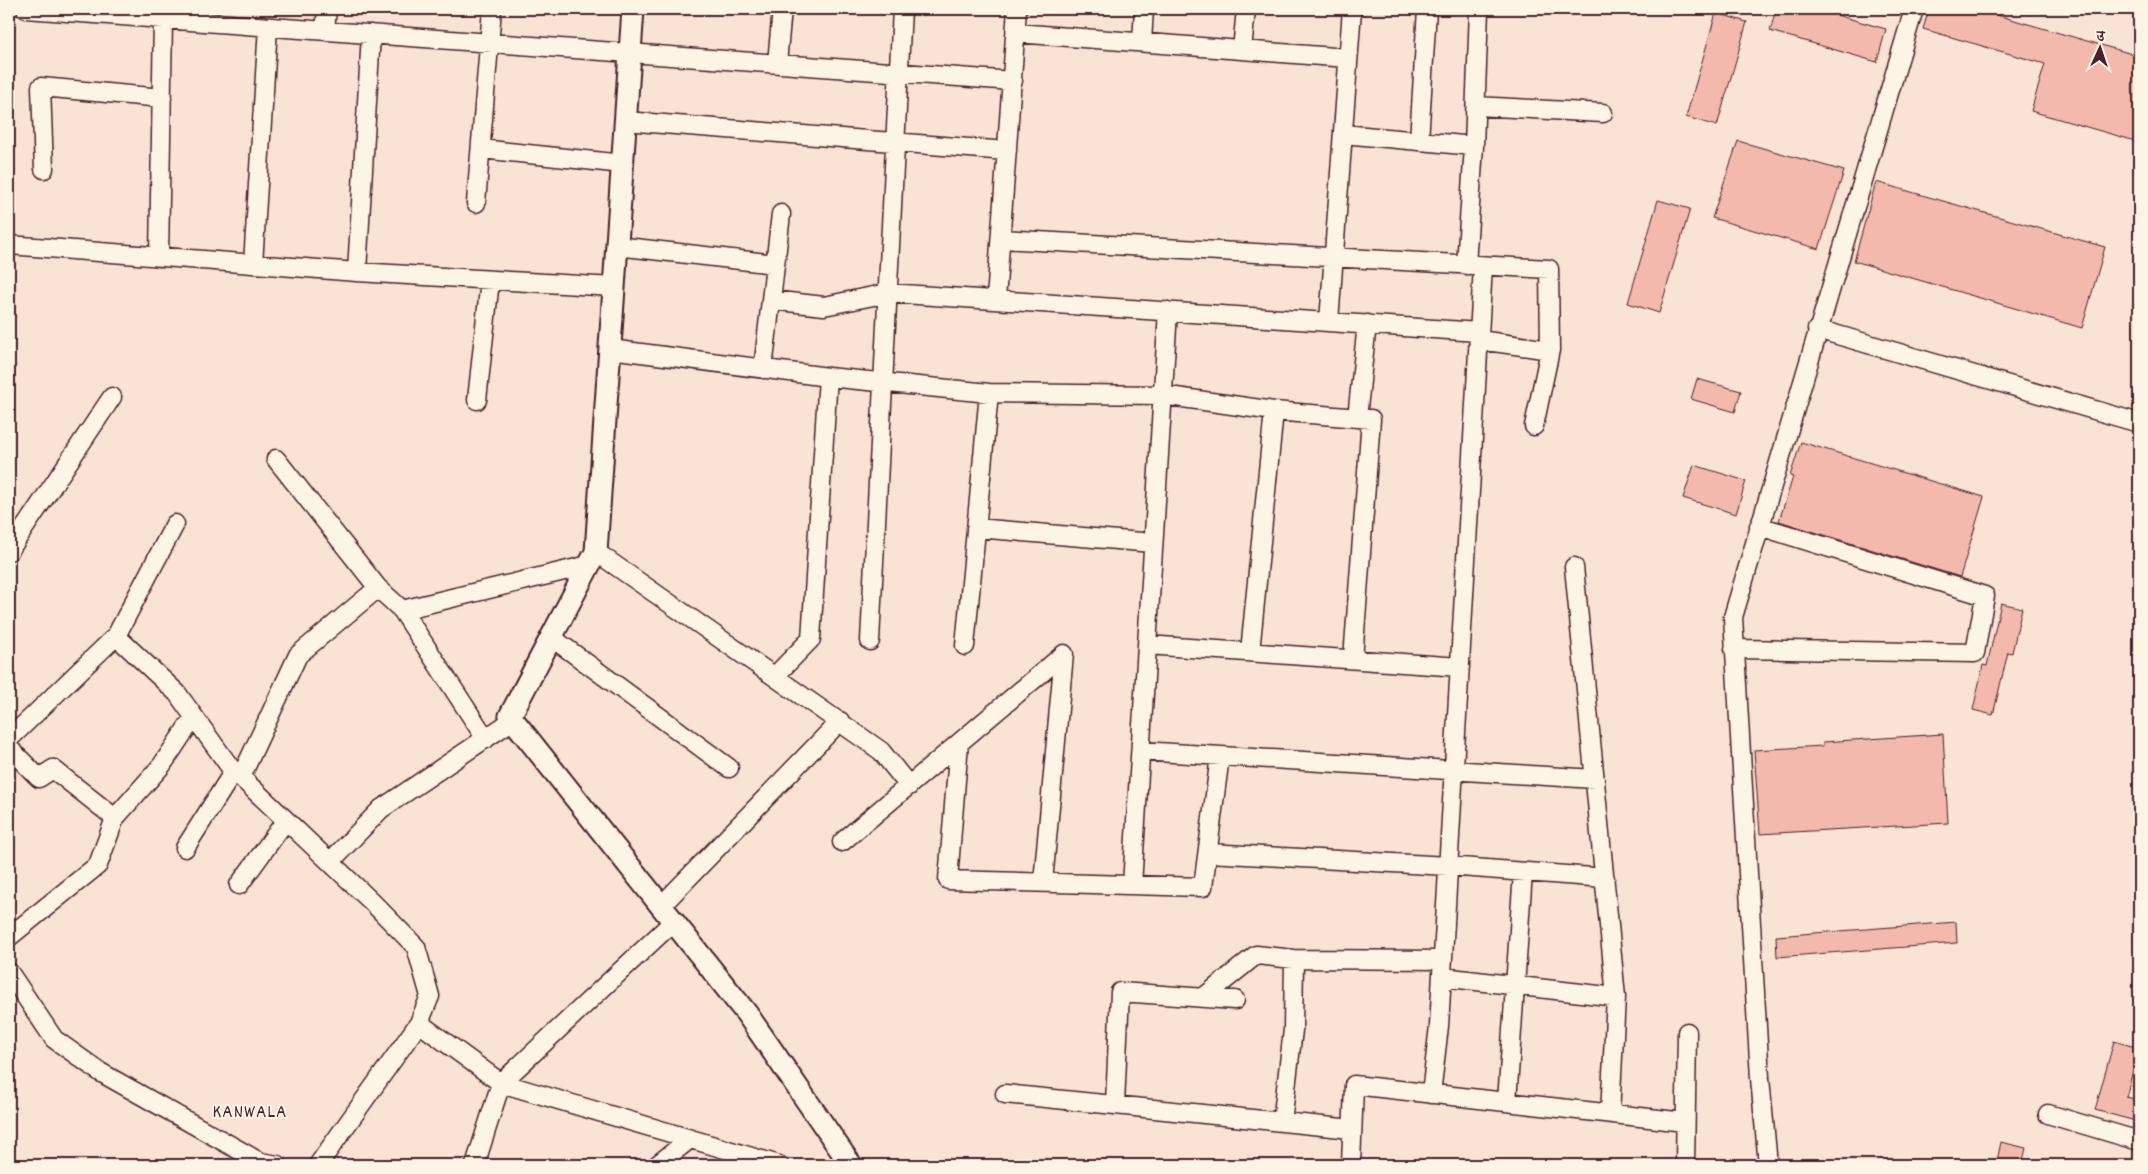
<svg xmlns="http://www.w3.org/2000/svg" width="2148" height="1174" font-family="Dekko,'Playpen Sans Deva',sans-serif">
<style>
.building{fill:#f3b9ac;stroke:#4a1f2b}
.lines{fill:none;stroke-linecap:round;stroke-linejoin:round}
.minor-casing{stroke:#4a1f2b;stroke-width:21}
.tertiary-casing{stroke:#4a1f2b;stroke-width:25}
.minor{stroke:#fcf5e5;stroke-width:18}
.tertiary{stroke:#fcf5e5;stroke-width:21}
.labels{text-anchor:middle;stroke-width:4;stroke-linejoin:round;paint-order:stroke}
.quarter-label{font-size:19px;letter-spacing:1px;fill:#4a1f2b;stroke:#fcf5e5}
</style>
<rect width="100%" height="100%" fill="#f9e3d4"/>
<filter id="ink" filterUnits="userSpaceOnUse"><feTurbulence type="fractalNoise" baseFrequency=".02" numOctaves="2"/><feDisplacementMap in="SourceGraphic" scale="10" xChannelSelector="R" yChannelSelector="G"/><feConvolveMatrix kernelMatrix="1 2 1 2 8 2 1 2 1" color-interpolation-filters="sRGB"/></filter>
<g filter="url(#ink)">
<!-- building -->
<path class="building" d="M1776,9h39l71,20 -9,33 -107,-31z
M1929,9h47l163,47v86l-108,-31 14,-47 -122,-35z
M1716,13l31,9 -30,104 -31,-9z
M1738,141l106,30 -25,78 -107,-31z
M1876,182l229,65 -23,81 -228,-67z
M1658,200l32,9 -31,104 -31,-10z
M1697,379l44,12 -6,21 -44,-13z
M1801,442l183,55 -24,80 -181,-56 14,-44 -3,-1z
M1694,465l52,16 -10,33 -53,-16z
M2001,603l21,5 -10,45 -4,-1 -15,63 -20,-5 10,-45 4,1z
M1943,734l5,89 -188,11 -6,-84 69,-4v-4z
M1956,922l1,21 -180,14 -1,-21z
M2114,1041l25,7 -13,49 13,3v22l-44,-12z
M2001,1142l25,6 -4,17h-26z"/>
<g class="lines">
<!-- minor casing -->
<g class="minor-casing">
<path id="minor" d="M26,9l987,72
M325,30l2,-21
M1016,33l332,25
M1142,42l2,-33
M1242,50l4,-41
M777,63l5,-54
M1476,106l127,7
M625,121l382,30
M1343,134l131,12
M1419,141l8,-132
M481,149l142,15
M44,169l-3,-82 121,11
M476,203l16,-194
M1001,239l548,30 1,81 -71,-10
M9,245l348,27 257,15
M617,246l158,18
M159,257l4,-238
M253,264l15,-237
M1466,265l8,-119 5,-137
M357,272l14,-238
M771,300l53,6 64,-13 591,39
M996,300l21,-291
M1329,322l23,-313
M1817,329l322,94
M610,349l218,28 -17,262 -36,37
M763,369l18,-155
M828,377l161,16 -24,253
M989,393l173,2 112,16
M477,400l13,-120
M1357,418l10,-94
M1534,426l16,-76
M276,459l102,129 24,22 84,129
M976,528l177,15
M9,551l103,-154
M596,552l285,199 28,35
M1574,567l42,430 -6,117
M402,610l187,-45
M116,636l59,-112
M551,637l178,131
M870,641l32,-632
M1147,645l313,22
M1734,649l241,4 10,-57 -226,-70
M1250,652l24,-241 97,8 -18,240
M9,739l107,-103 61,57 53,74 142,135 44,45 14,49 -11,27 -101,142
M959,743l-11,137 255,7 17,-131
M9,748l30,30 14,-9 62,49
M1141,751l454,28
M241,777l57,-122 80,-67
M842,842l222,-188 -21,228
M185,848l49,-77
M1208,853l240,13 157,12
M330,862l51,-53 132,-89
M239,885l47,-65
M1132,885l36,-574
M661,906l179,-185
M9,937l89,-72 17,-47 47,-53 32,-48
M9,972l45,67 46,33 160,90 18,3
M1442,977l174,20
M1204,997l52,-42 38,4 149,1
M419,1023l82,60 278,82
M1005,1094l347,35
M1431,1094l8,-68 44,-760
M1507,1102l16,-230
M1115,1105l5,-113 115,8
M2048,1114l91,27
M1282,1122l11,-92 1,-71
M475,1165l26,-82 172,-161
M657,1165l33,-26
M1351,1165l3,-80 331,37
M1685,1165l2,-133
M1768,1165l-8,-87 -27,-461 181,-608"/>
</g>
<!-- tertiary casing -->
<g class="tertiary-casing">
<path id="tertiary" d="M633,9l-37,543 -86,164 237,298 104,151"/>
</g>
<!-- minor -->
<use href="#minor" class="minor"/>
<!-- tertiary -->
<use href="#tertiary" class="tertiary"/>
</g>
</g>
<g class="labels">
<!-- quarter labels -->
<g class="quarter-label">
<text x="250" y="1117">KANWALA</text>
</g>
</g>
<!-- margin -->
<rect width="2148" height="1174" fill="none" stroke="#fcf5e5" stroke-width="30"/>
<rect x="15" y="15" width="2118" height="1144" fill="none" stroke="#4a1f2b" stroke-width="2" filter="url(#ink)"/>
<!-- north arrow -->
<g transform="translate(2100 48) rotate(3)" stroke="#fcf5e5" stroke-width="4" paint-order="stroke">
<path d="M0-4L9 19L0 12L-9 19Z" fill="#4a1f2b"/>
<text y="-8" font-size="14" font-weight="bold" text-anchor="middle" fill="#4a1f2b">उ</text>
</g>
</svg>
